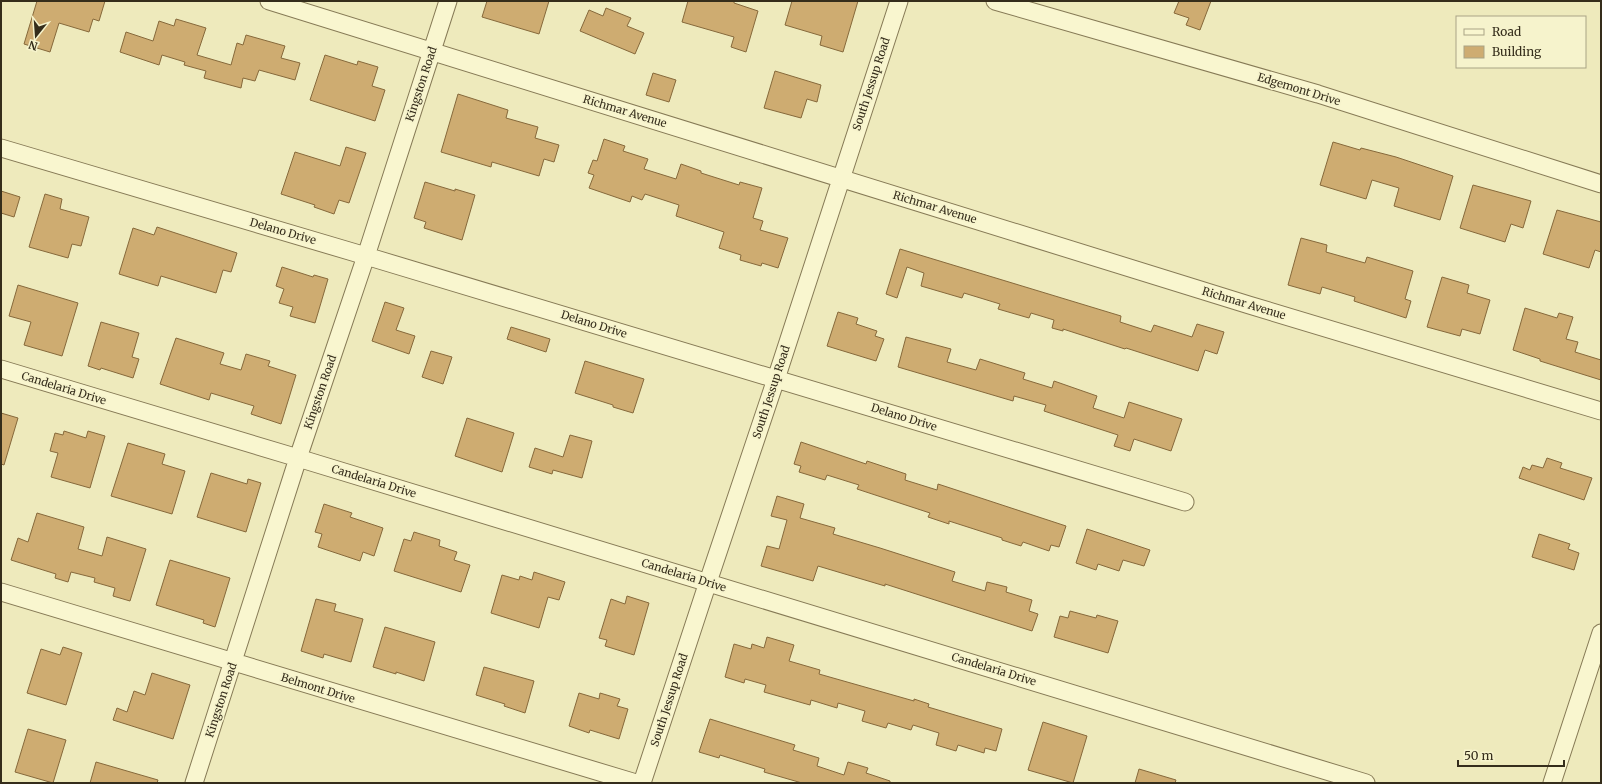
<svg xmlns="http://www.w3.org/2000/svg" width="1602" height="784" font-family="Merriweather,serif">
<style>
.building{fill:#ceac71;stroke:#86693b}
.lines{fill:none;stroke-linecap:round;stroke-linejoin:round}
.minor-casing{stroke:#867a56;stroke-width:19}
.minor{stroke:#f9f6cf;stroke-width:17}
.labels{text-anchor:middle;stroke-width:3.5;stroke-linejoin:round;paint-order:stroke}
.street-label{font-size:11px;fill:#352d1b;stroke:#f6f3cc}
</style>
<rect width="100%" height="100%" fill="#eeeabc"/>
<!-- building -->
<path class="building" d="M37,1h68l-6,20 -6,-2 -4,13 -30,-9 -9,29 -26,-8z
M487,1h62l-10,33 -57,-17z
M688,1h46v2l24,8 -12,41 -15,-5 3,-10 -52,-15z
M792,1h66l-15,51 -23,-7 2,-9 -37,-11z
M1179,1h32l-11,29 -14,-5 3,-7 -15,-5z
M606,8l25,10 -4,8 17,7 -9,21 -55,-23 9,-21 14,6z
M176,19l30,9 -9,27 34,10 6,-22 6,2 3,-10 39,11 -4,12 19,5 -5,17 -36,-10 -4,11 -12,-3 -2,10 -37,-10 2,-7 -22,-6 1,-3 -23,-7 -3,10 -39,-13 6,-20 27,9 6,-20 15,5z
M325,55l32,10 1,-4 20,6 -6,19 13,4 -10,31 -65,-21z
M775,71l46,14 -4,17 -10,-3 -6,19 -37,-10z
M653,73l23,7 -7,22 -23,-7z
M458,94l50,16 -2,8 32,9 -3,11 24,7 -5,17 -10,-3 -5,17 -47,-14 -1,5 -50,-15z
M604,139l21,7 -2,5 25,8 -4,10 32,10 5,-15 20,7v2l38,12 1,-3 22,6 -9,30 10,3 -3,9 28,8 -10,30 -16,-5 -1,3 -21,-6 1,-5 -22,-7 5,-16 -48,-16 3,-11 -34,-11 -3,6 -10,-4 -2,6 -41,-14 5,-13 -6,-2 5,-13 4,1z
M1333,142l27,8 1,-2 35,9 57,19 -13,44 -46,-14 5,-18 -27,-8 -6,19 -46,-14z
M346,147l20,6 -17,50 -10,-3 -5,14 -20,-7 1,-2 -34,-11 14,-42 45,14z
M425,182l30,9v-2l20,6 -13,45 -38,-12 2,-6 -12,-4z
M1473,185l58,16 -8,27 -12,-4 -6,18 -45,-14z
M1,191l19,6 -6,20 -13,-4z
M45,194l17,5 -2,10 29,8 -8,29 -9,-2 -4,14 -39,-11z
M1557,210l44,12v30l-6,-2 -6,18 -46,-14z
M157,227l80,26 -6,19 -8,-2 -7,23 -55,-17 -3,10 -39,-12 14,-46 21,7z
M1301,238l26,7 -1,7 39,11 2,-6 46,14 -8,28 6,2 -5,17 -52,-17 1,-4 -33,-10 -2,7 -32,-9z
M900,249l221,67 -1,6 31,10 3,-7 38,12 5,-13 27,8 -7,22 -12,-4 -7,21 -72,-23 -1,1 -62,-20v2l-11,-3 2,-8 -23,-7 -2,5 -31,-9 2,-5 -36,-11 -2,5 -41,-12 3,-13 -17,-6 -10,31 -11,-4z
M282,267l31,10 1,-2 14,4 -13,44 -25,-7 3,-9 -14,-4 5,-14 -8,-3z
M1442,277l27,8 -2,8 23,7 -10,34 -18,-5 -2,7 -33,-9z
M18,285l60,18 -16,53 -38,-11 7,-23 -22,-6z
M385,302l19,6 -8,22 19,6 -6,18 -37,-13z
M1525,308l32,10 2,-5 14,4 -7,22 12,3 -3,10 26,8v20l-61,-19v-2l-27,-9z
M838,312l20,6 -2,6 21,7 -2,5 9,3 -8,22 -49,-15z
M101,322l38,11 -7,24 7,2 -6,19 -32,-10 -1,2 -12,-4z
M511,327l39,12 -4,13 -39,-13z
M906,337l45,12 -4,13 29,8 4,-11 45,14 -2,6 29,9 2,-7 43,15 -4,12 31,10 5,-16 53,17 -11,32 -37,-12 -4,12 -16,-5 4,-11 -74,-24 2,-6 -32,-9 -1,5 -115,-34z
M176,338l48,15 -4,11 21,6 5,-16 24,7 -2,5 28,9 -15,49 -30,-10 3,-8 -43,-13 -2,7 -49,-16z
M431,351l21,6 -9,27 -21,-7z
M585,361l59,18 -11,34 -20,-6v-2l-38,-12z
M1,413l17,5 -14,47 -3,-1z
M467,418l47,15 -12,39 -47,-16z
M64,431l22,7 2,-7 17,5 -15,52 -39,-11 7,-24 -8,-2 5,-18 8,2z
M570,435l22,6 -10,37 -29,-8 -1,4 -23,-7 6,-19 28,9z
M801,442l65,22 1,-3 39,13 -1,6 32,10 1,-6 128,42 -7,21 -8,-2 -2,6 -26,-9 -2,4 -19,-6v-2l-53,-17v3l-21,-7 2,-4 -73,-24 2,-4 -32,-10 -2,5 -26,-8 2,-6 -7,-2z
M128,443l37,11 -3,10 23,7 -13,43 -61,-18z
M1547,458l15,5 -2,5 32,10 -8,22 -65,-22 4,-11 7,3 2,-5 11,3z
M211,473l36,11 1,-5 13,4 -15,49 -49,-15z
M777,496l27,8 -4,14 35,10 -2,6 47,14 75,24 -3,9 33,10 2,-9 20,5 -1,5 26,8 -3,11 9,3 -6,17 -147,-47v2l-67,-20 -5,15 -52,-15 6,-20 12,3 8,-29 -16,-4z
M324,504l28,9 -2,4 33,11 -9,28 -11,-4 -3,9 -42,-14 4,-13 -7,-2z
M37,513l47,14 -6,22 24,7 5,-19 39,12 -16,52 -17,-5 2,-8 -21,-6 1,-4 -24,-6 -3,10 -13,-4 1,-4 -45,-14 7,-22 10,4z
M1087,529l63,21 -6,16 -21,-6 -4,11 -21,-7 -2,6 -20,-7z
M414,532l26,8 -1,6 18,6 -3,8 16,5 -9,27 -67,-21 10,-32 7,2z
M1539,534l31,10 -2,5 11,4 -5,17 -42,-13z
M170,560l60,18 -15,49 -12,-4 1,-3 -48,-15z
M534,572l31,10 -6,18 -11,-3 -9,31 -48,-15 11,-38 17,5 1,-4 12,4z
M627,596l22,7 -15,52 -29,-9 2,-6 -8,-2 12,-39 14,5z
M316,599l20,5 -2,7 29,8 -12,43 -27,-8 -1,4 -22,-7z
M1070,611l26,7 1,-3 21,6 -10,32 -54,-16 6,-21 8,2z
M385,627l50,15 -11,39 -28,-9v2l-23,-7z
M767,637l27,8 -5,16 31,9 -1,4 95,27v-2l15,5 -1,3 74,22 -6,22 -11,-3 -1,5 -26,-8 -2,6 -20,-6 3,-12 -26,-8 -2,5 -23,-7 -2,5 -24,-7 3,-10 -27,-8 -1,5 -26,-8 -1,5 -46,-13 2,-7 -21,-6 -1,4 -19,-6 9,-33 17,5 1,-5 12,4z
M63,647l19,6 -16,52 -39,-12 14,-44 19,6z
M484,667l50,14 -9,32 -21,-7 1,-2 -29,-9z
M152,673l38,12 -17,54 -60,-19 4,-12 10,4 7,-21 11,4z
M579,693l20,6 1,-6 20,6 -3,7 11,3 -9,30 -29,-9 -1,3 -20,-7z
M710,719l85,26 -2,5 26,8 -2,8 27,9 4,-13 20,6 -2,5 24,8v2h-88l-38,-11 1,-3 -45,-14 -1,3 -20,-6z
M1043,722l44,14 -14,47 -45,-13z
M28,729l38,11 -13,43 -38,-11z
M96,762l62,18 -1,3h-67z
M1139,769l37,11 -1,3h-40z"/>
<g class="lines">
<!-- minor casing -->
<g class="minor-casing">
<path id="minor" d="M269,1l980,304 352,106
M995,1l323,93 283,90
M1,148l365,108 819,246
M1,369l297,89 1068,325
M1,592l635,191
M194,783l104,-325 68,-202 82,-255
M642,783l66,-201 68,-203 123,-378
M1552,783l49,-150"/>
</g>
<!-- minor -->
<use href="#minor" class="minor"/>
</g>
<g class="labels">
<!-- street labels -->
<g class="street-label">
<text transform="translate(421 84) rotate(-72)" y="4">Kingston Road</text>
<text transform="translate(871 84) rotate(-72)" y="4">South Jessup Road</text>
<text transform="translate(1299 89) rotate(17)" y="4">Edgemont Drive</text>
<text transform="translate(625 111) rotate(17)" y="4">Richmar Avenue</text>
<text transform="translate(935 207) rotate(17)" y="4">Richmar Avenue</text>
<text transform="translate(283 231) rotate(16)" y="4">Delano Drive</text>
<text transform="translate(1244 303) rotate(17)" y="4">Richmar Avenue</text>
<text transform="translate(594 324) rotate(17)" y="4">Delano Drive</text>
<text transform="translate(64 388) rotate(17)" y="4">Candelaria Drive</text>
<text transform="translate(320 392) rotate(-71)" y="4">Kingston Road</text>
<text transform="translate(771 392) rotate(-72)" y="4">South Jessup Road</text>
<text transform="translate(904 417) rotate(17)" y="4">Delano Drive</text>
<text transform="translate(374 481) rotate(17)" y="4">Candelaria Drive</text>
<text transform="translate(684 575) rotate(17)" y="4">Candelaria Drive</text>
<text transform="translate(994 669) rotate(17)" y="4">Candelaria Drive</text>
<text transform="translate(318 688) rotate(17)" y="4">Belmont Drive</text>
<text transform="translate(221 700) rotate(-72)" y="4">Kingston Road</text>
<text transform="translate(669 700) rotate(-72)" y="4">South Jessup Road</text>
</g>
</g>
<!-- border -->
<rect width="1602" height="784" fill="none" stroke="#352d1b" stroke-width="4"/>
<!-- legend -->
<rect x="1456" y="16" width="130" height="52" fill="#f6f3cc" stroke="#a9a485"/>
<rect x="1464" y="29" width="20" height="6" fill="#f9f6cf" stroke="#a9a485"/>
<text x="1492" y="36" font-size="12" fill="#352d1b">Road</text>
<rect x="1464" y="46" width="20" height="12" fill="#ceac71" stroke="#a9a485"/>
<text x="1492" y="56" font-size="12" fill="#352d1b">Building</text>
<!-- north arrow -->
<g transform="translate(36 36) rotate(197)" stroke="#f6f3cc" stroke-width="3" paint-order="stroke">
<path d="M0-3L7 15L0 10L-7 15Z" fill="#352d1b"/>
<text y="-6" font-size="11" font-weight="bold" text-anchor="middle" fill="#352d1b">N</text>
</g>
<!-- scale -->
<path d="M1458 760v6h106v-6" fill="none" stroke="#352d1b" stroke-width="2"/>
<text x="1464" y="760" font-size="12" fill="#352d1b" stroke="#f6f3cc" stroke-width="3" paint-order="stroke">50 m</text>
</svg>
